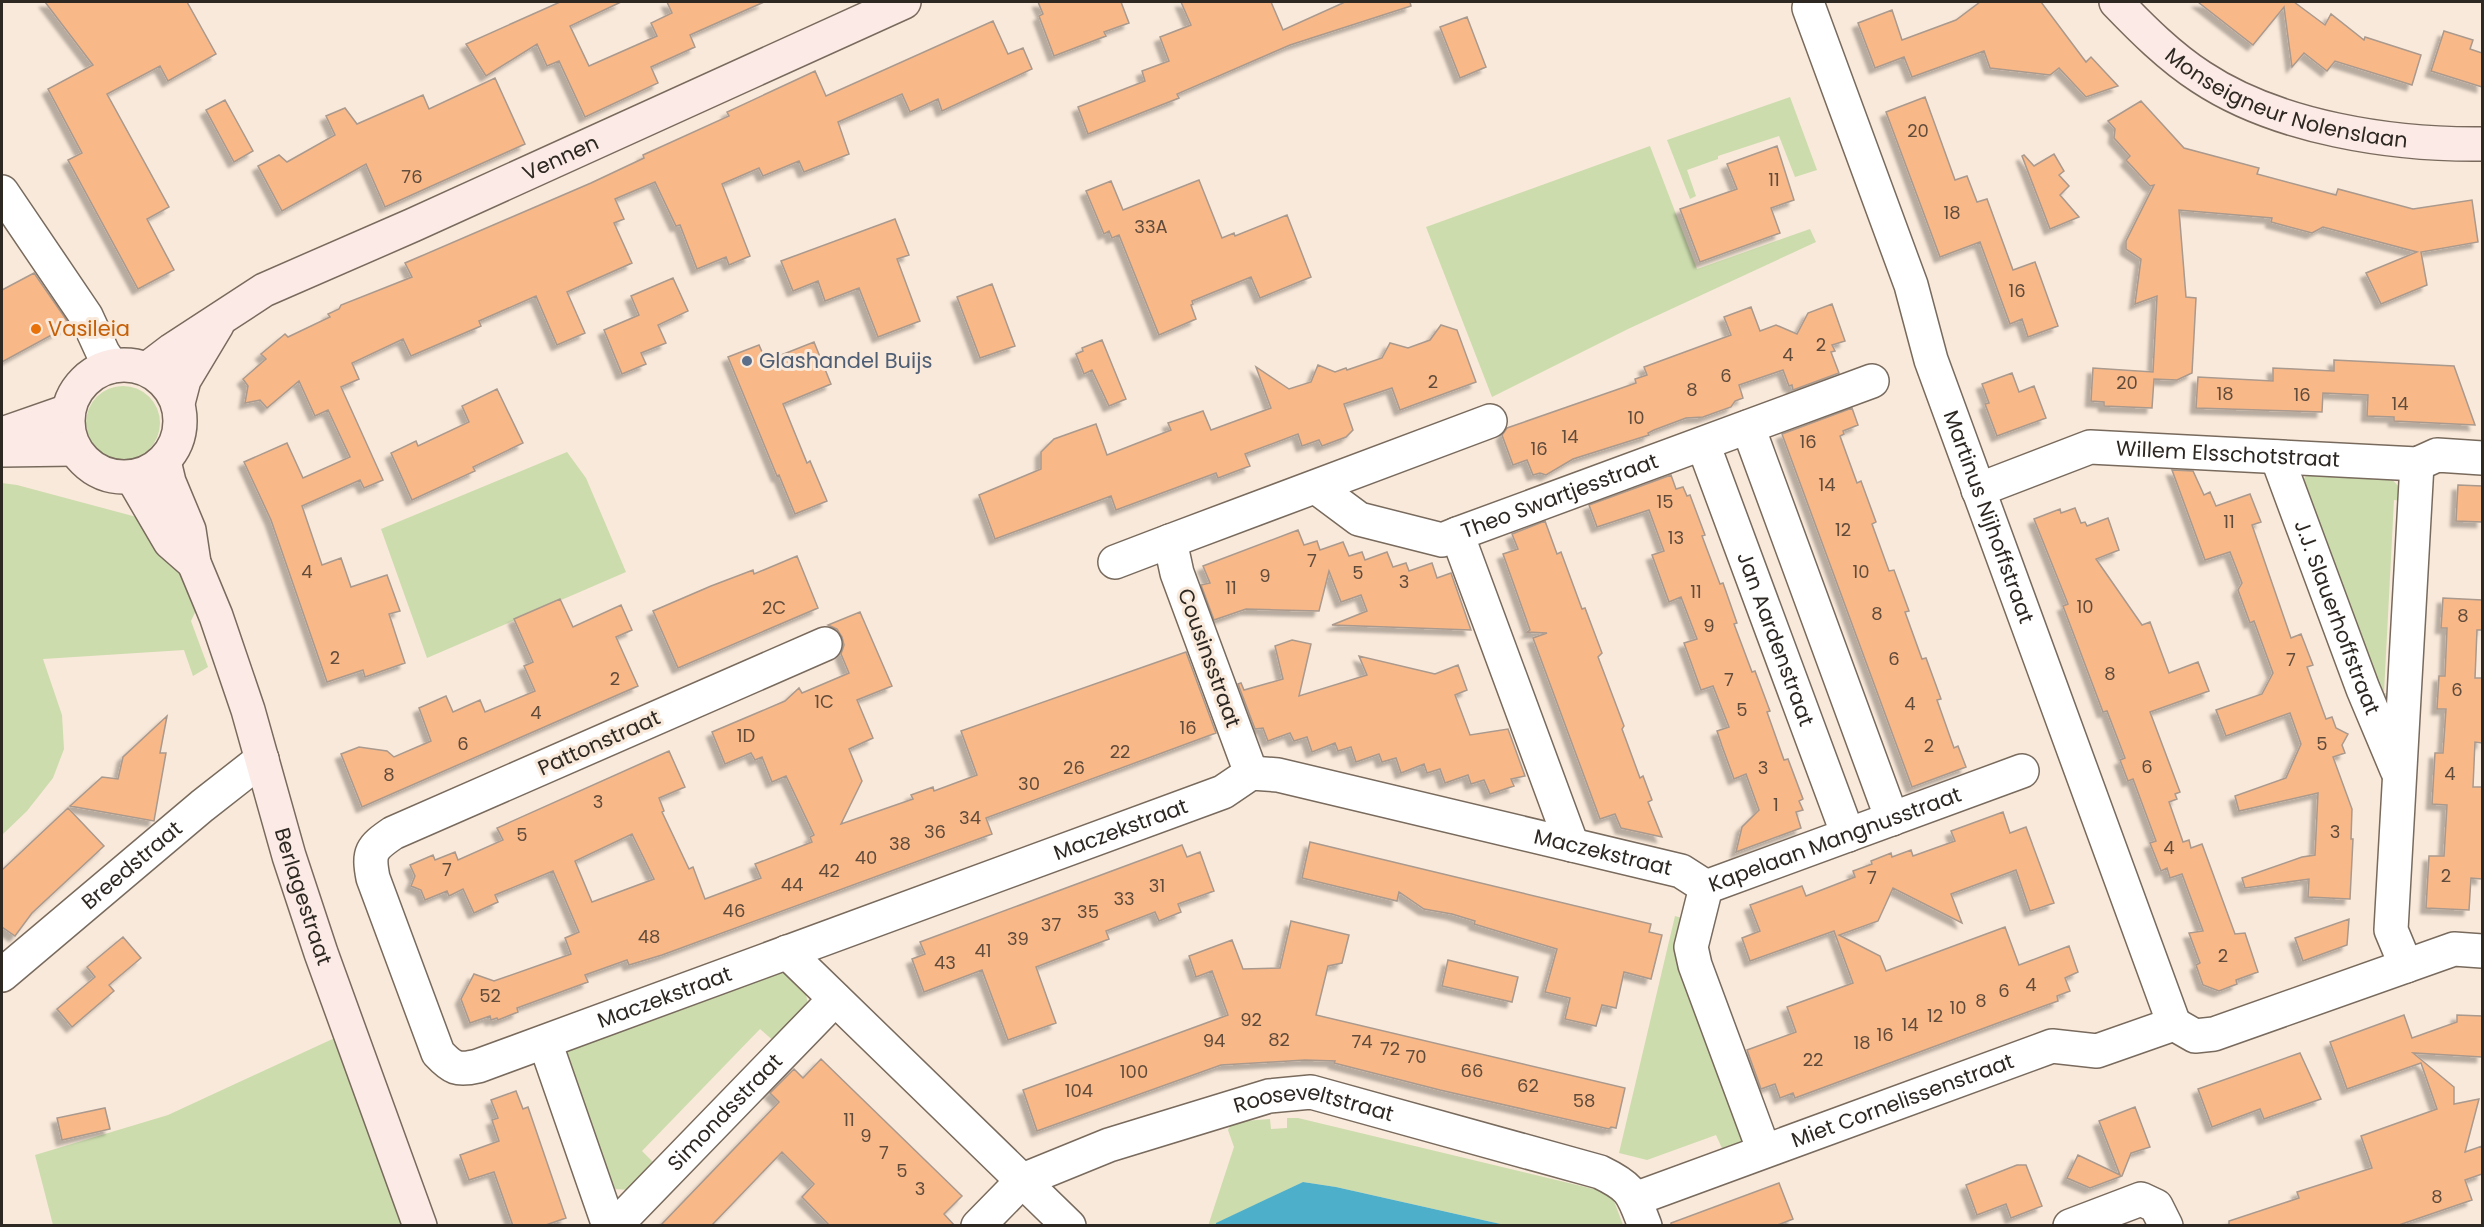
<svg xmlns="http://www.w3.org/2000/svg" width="2484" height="1227" font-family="Poppins,sans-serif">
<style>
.green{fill:#ccdcad}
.water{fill:#4dafc9}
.building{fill:#f9b888;stroke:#aa998d;stroke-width:1.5;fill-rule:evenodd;filter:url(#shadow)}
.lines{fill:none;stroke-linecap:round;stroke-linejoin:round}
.street-casing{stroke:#786a5d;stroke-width:36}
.secondary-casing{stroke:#786a5d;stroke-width:36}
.street{stroke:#fff;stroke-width:33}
.secondary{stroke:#fbeae5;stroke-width:33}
.food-dot{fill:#e8710a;stroke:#f9e9da;stroke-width:2}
.service-dot{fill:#5c6f8a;stroke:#f9e9da;stroke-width:2}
.labels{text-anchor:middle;stroke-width:6;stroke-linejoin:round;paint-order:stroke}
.number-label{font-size:18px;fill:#614c3c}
.street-label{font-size:21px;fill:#2e2823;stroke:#f9e9da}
.food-label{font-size:21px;fill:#c56008;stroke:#f9e9da;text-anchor:start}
.service-label{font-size:21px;fill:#4e5e75;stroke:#f9e9da;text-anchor:start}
</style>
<defs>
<filter id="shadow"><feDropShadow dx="-5.5" dy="5.5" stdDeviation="1.5" flood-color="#0004"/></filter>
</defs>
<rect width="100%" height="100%" fill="#f9e9da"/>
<!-- green -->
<path class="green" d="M1790,97l27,73 -22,7 -16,-41 -61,20v3l-31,11 9,26 -6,3 -23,-59z
M1650,146l47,123 113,-40 6,13 -188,87 -136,68 -66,-170z
M86 423a37 37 0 1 1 74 0a37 37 0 1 1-74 0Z
M567,452l19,26 40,94 -199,86 -46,-129z
M2309,471l81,6 9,10 3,14 -8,-1 -10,193 7,1 -2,7 -10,-1 -80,-214z
M2,483l15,2 127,34 41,59 13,28 -7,15 17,46 -15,9 -9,-26 -141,9 19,56 2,34 -11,29 -26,33 -25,24z
M1675,916l11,3 58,216 -2,8 -17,12 -9,-20 -69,25 -28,-7z
M779,970c18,5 27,16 29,35l-32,38 -16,-14 -118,122 15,15 -25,24 -19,-1 -49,-134 6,-10z
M339,1036l69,189h-355l-18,-70 133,-40z
M1287,1118h11l304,73 12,10 9,24h-118l-169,-38 -33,-5 -86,41 -1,2 -8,1 26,-79 -6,-17 2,-4 14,-5 26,-2 1,10 16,-1z"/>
<!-- water -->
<path class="water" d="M1303,1182l33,5 169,38h-289v-2z"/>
<!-- building -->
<path class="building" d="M45,2h142l29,52 -48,27 -8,-15 -53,28 62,113 -22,12 27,51 -36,19 -70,-129 14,-7 -34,-64 45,-24z
M560,2h61l-51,24 19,40 68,-30 -6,-13 21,-10 -5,-11h97l-74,33 5,12 -44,20 7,16 -73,34 -26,-56 -12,5 -10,-22 -51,32 -20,-32z
M1038,2h83l8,21 -25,9 2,4 -52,20 -15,-40 4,-2z
M1181,2h90l12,28 62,-28h65l1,4 -121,39 -113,49 2,4 -91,36 -10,-27 67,-26 -3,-10 27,-10 -9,-24 31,-12z
M1980,2h61l45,60 5,-5 27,29 -32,11 -27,-29 -9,7 -60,-7 -6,-17 -72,26 -8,-20 -29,11 -17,-45 34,-13 10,30 54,-20z
M2198,2h96l31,23 6,-11 33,26 1,-3 56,18 -9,30 -77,-24 -8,10 -23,-18 -12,14 -8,-60 -31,38z
M1467,17l19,50 -26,11 -20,-51z
M993,21l15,33 15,-6 9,21 -90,42 -4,-12 -28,13 -8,-18 -64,28 11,32 -45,18 -5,-11 -36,15 -4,-8 -37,16 28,72 -21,9 -3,-8 -29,12 -17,-44 -4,1 -21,-44 -40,17 9,20 -10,4 18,40 -65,29 18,41 -28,12 -21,-49 -57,25 2,5 -70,30 -8,-17 -51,24 7,16 -18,8 42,93 -19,8 -4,-8 -58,26 20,59 19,-7 10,29 36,-12 13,36 -11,3 16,49 -40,14 -2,-7 -36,12 -56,-162 -27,-58 43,-19 16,35 47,-21 -22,-47 -13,6 -16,-35 -32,27 -7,-8 -15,3 3,-17 -5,-7 23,-20 -5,-5 24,-20 3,3 42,-20 -2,-3 11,-5 2,-4 71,-28 -7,-14 186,-80 53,-25 -1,-3 86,-39 -2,-4 71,-33 17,-8 11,25z
M2444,31l29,9 -3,9 12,4v34l-51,-16z
M495,78l30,66 -140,63 -19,-43 -84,47 -24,-45 21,-11 8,7 48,-27 -9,-19 19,-8 12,16 66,-29 6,14z
M1925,97l30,83 12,-4 10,26 10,-3 26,71 22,-8 23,64 -30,11 -6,-18 -12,5 -30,-82 -40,15 -54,-145z
M225,100l28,51 -19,11 -28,-52z
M2141,101l43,47 75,20 -2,6 79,21 2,-6 75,20 59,-9 6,42 -57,10 6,33 -46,19 -15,-31 51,-21 -94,-25 -11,6 -41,-11 1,-4 -93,-8 7,87 10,1 -4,75 -15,7 -23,-1 -2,29 -48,-2v-4l-13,-1 2,-33 60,4 4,-76 -22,8 6,-45 -15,-10v-8l28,-56 -4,1 -24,-26 4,-4 -16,-18 1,-9 -7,-8z
M1777,146l17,54 -23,8 9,25 -80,29 -20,-53 57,-20 -10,-25z
M2054,154l10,17 -5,4 10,11 -9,9 19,22 -29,12 -28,-73 2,-1 10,11z
M1199,180l23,58 12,-5 1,3 52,-21 24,62 -51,21 -9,-21 -59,24 1,3 -2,1 5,14 -37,16 -40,-100 -7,3 -3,-7 -5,3 -18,-43 25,-10 12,29z
M895,219l14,36 -12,4 23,62 -42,16 -19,-49 -34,13 -7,-20 -25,10 -12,-30z
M34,273l36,52 -68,37v-72z
M673,278l15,33 -30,14 8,18 -25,10 5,11 -24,10 -18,-44 35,-15 -8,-19z
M992,284l23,62 -35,12 -23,-61z
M1832,304l13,37 -13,4 3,6 -4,1 8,21 -46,17 -1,-5 -3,1 -6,-16 -3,1 -41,14 4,13 -8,3 -4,6 -28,10 -17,1 -32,12 -6,3 1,2 -76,24 -27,16 -6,-2 -7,2 -6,-15 -14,5 -11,-30 5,-7 129,-45 -1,-4 12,-4 -3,-8 87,-32 -7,-18 27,-10 9,24 16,-6 21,9 11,-21z
M1441,325l16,5 19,52 -76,28 -8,-22 -48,16 9,26 -7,7 -24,9 -3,-6 -17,6 -4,-12 -53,20 5,12 -32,12 -2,-5 -100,37 -5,-14 -116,43 -16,-44 62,-26v-17l13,-13 42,-15 11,31 64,-25 -3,-7 35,-12 8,19 60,-22 -15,-41 33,22 22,-7 7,-17 17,7 11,-4 1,2 35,-12 8,-15 18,5 22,-8z
M1102,340l24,59 -17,7 -17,-36 -8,4 -8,-20 7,-3 -1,-3z
M814,342l17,42 -48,20 24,59 3,-2 17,40 -32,13 -16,-39 -2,1 -49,-119 31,-12 7,16z
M2334,360l120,6 21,59 -81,-4v-4l-27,-1 1,-21 -45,-2 -1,19 -126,-4 2,-31 75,4v-13l61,3z
M2012,373l7,19 15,-6 12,32 -49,18 -12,-32 4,-1 -7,-19z
M497,389l26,54 -50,24 2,4 -63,29 -21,-47 25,-12 2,5 51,-24 -7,-16z
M1852,408l6,17 -15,6 1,3 -4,2 17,47 4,-2 15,41 -4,2 17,47 5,-1 15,41 -4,1 17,47 4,-1 15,41 -4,1 17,48 4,-2 8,21 -54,20 -130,-353z
M2172,470l21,1 11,24 6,-3 6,14 34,-12 11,28 -9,3 39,113 10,-4 12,31 -6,2 19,52 6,-2 4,11 12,6 -6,11 3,8 -12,4 19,52 -1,30h2l-3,60 -42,-2 1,-18 -64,9 -3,-10 60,-21 13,-2 3,-62 -79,18 -4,-15 51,-18 15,-34 -11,-31 -64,23 -10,-26 46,-16 11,-21 -19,-52 -4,2 -12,-33 4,-7 -12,-31 -25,8z
M1671,475l5,14 7,-2 4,9 3,-1 15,40 -3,1 18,48 3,-1 14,40 -3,1 18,48 3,-1 15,40 -3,1 17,48 4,-1 15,40 -4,2 4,9 -7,2 5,16 -65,24 6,-25 17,-17 -13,-36 -12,5 -12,-33 -5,-15 12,-4 -16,-41 -12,4 -17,-47 13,-4 -16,-42 -12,5 -17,-47 12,-4 -15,-41 -52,17 -8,-22z
M2458,485l24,1v36l-26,-1z
M2075,508l6,15 4,-1 2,4 21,-8 11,32 -23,9 46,66 8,-3 19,51 29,-11 11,29 -59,21 30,80 -5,2 2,5 -8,3 14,40 6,-2 2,8 11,-4 33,90 10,-1 13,39 -22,8 1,4 -18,7 -16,-6 -7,-20 4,-2 -11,-30 14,-2 -21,-57 -12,4 -3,-10 -6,3 -11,-28 6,-2 -23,-62 -5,2 -8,-21 5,-2 -18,-47 -4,1 -40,-106 5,-2 -34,-85 26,-10 1,4z
M1545,521l12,33 4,-2 21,57 3,-1 17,45 -4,4 26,69 -2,3 18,49 3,-2 9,24 -4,2 14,35 -41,-9 -6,-14 -15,5 -67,-181 14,-5 -20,-1 3,-2 -27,-76 15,-5 -6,-15z
M1298,530l6,15 13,-4 3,9 23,-8 6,14 13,-4 3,8 22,-8 6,15 13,-4 3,8 23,-8 5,15 14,-5 20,57 -139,-5 35,-14 -6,-16 -20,7 -12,-31 -10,40 -73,-2 -32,11 -13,-35 9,-2 -7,-17z
M797,556l21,52 -140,60 -25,-57 58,-25 42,-16 1,4z
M2443,598l39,2v30h-5l-2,48h7v65l-7,-1 -2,45h9v92l-11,-1 -2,32 -43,-2 3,-52h15l3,-51 -15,-1 3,-51h8l3,-44h-9l2,-33h6l2,-48h-6z
M560,599l13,28 48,-22 11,25 -16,7 22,49 -276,121 -21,-53 18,-7 28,4 7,6 37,-16 -12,-33 27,-12 7,16 27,-12 5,12 50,-21 -11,-25 9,-4 -19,-43z
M860,612l32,74 -35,14 16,38 -24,11 13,32 -21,43 72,-25 -2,-4 22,-8 1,4 43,-16 -16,-44 225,-79 30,81 -230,85 6,16 -330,121 -33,10 -2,-5 -42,15 3,7 -71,26 1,4 -20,8 -1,-2 -6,2 -1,-4 -20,7 -9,-24 13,-25 20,7 77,-27 -6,-16 14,-6 -26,-61 -58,24 3,7 -24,11 -11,-24 -14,7 -2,-5 -22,9 -4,-10 -10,-4 4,-10 -5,-11 23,-10 2,5 20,-8 3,8 45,-20 -6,-12 172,-77 16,36 -26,11 5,13 -2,1 27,57 4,-2 12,32 56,-21 -6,-14 57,-22 -2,-5 4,-2 -28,-59 -14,6 -10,-25 -7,3 -4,-7 -26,11 -13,-32 73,-31 14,-13 3,5 47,-20 -8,-19 3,-9 -2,-8 -5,-8 -9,-4zM632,834l22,45 -62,23 -17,-41z
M1292,640l19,4 -12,52 68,-21 -8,-19 76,18 23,-9 9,25 -12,5 15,40 38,-6 17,47 -14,3 3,7 -24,8 -6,-14 -13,4 -3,-9 -23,8 -5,-14 -13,4 -3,-9 -23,9 -5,-15 -14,4 -3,-8 -23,8 -5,-15 -13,4 -3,-8 -23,9 -5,-15 -13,4 -4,-8 -22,8 -5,-13 -8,1 -17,-45 3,-1 3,7 39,-11 -8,-33z
M167,716l-7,37h6l-12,68 -84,-15 32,-29 16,2 5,-22z
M68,808l36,38 -72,67 -17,23 -13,-9v-57z
M2003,812l7,21 16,-6 28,76 -24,8 -14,-41 -65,24 11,29 -69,-35 -15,33 -39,14 41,21 6,15 119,-44 14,38 50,-19 9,26 -13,6 5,13 -13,5 1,5 -14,5 -249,92 -2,-5 -13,5 -5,-14 -14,5 -14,-39 49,-18 -9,-25 66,-24 -19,-52 -84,30 -8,-23 18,-7 -10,-26 52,-19 4,10 49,-19 -2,-6 19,-7 -1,-3 20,-8 1,4 19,-7 2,6 42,-15 -4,-10z
M1310,842l341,82 -2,8 13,3 -11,44 -27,-7 -8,36 -14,-3 -6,21 -31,-7 5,-21 -25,-6 12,-43 -83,-25 1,-3 -23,-7 -28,-5 -25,-17 -2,9 -95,-23z
M1182,845l5,12 13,-5 14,39 -36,13 3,8 -22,9 -4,-9 -49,19 3,8 -73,28 20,56 -48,17 -26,-70 -58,22 -12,-33 13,-5 -5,-12z
M2349,919l-2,26 -44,16 -8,-23z
M1291,921l58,14 -7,28 -14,3 -12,49 309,73 -9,40 -5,-1 -2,2 -169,-39 -106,-27 1,-2 -30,-1 -84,5 -184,66 -14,-41 205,-75 -16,-44 -16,6 -7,-21 43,-16 11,29 37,-1z
M123,937l18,21 -32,27 5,6 -42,36 -15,-18 38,-32 -8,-10z
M1448,960l70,17 -6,25 -70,-16z
M2404,1015l8,23 45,-16v-7l25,1v41l-69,-4 41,34v17l25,-5 -14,53 17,-6v28l-17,6 7,20 -76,26h-167v-5l70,-23 -2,-6 75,-24 -11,-32 76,-27 -16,-46 -74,26 -17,-47z
M2300,1053l21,46 -57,20 -4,-10 -48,18 -14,-38z
M821,1059l141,137 -18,18 11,12h-125l-28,-29 12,-13 -32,-32 -71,74h-51l119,-124 -9,-9 24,-24 9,9z
M516,1091l7,18 5,-2 38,111 -23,8h-30l-19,-54 -25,8 -9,-25 39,-14 -7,-21 6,-2 -7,-18z
M2135,1107l15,40 -19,6 -9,23 -32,12 -23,-10 11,-23 42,20 -21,-54z
M105,1108l5,21 -48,11 -5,-22z
M2017,1165h9l16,41 -31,12 -5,-14 -29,11 -11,-30z
M1779,1183l14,36 -18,7h-104v-3z"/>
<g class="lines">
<!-- street casing -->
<g class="street-casing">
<g id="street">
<path id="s1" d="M1809,8l102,277 20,75 243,664"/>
<path d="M2,192l84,124 17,37 9,13"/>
<path d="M1748,427l144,392"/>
<path id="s2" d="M1703,444l145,391"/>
<path id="s3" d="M2277,457l86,232 34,81"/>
<path d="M1316,487l43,32 83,21 15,-6"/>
<path id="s4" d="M1978,490l112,-43 327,17 20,-9 45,3"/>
<path d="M1115,562l55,-21"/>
<path id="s5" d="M825,644l-432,189c-22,15 -25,19 -20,45l65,175c14,15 19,18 40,13l745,-274 28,-19 27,2 403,96 25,16"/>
<path d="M1251,773l-74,-200 -7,-32 320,-120"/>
<path id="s6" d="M1572,845l-115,-311 415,-153"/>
<path d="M787,952l282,274"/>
<path d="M2406,966l-15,-36 26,-466"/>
<path id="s7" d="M2,975l200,-169 60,-47"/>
<path d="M2174,1024l21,12 19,-2 240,-85 28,2"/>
<path d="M545,1042l64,184"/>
<path id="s8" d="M1764,1151l-69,-186 -4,-18 15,-60 316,-116"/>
<path id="s9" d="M1635,1199l417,-153 45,5 77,-27"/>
<path id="s10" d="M615,1226l220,-227"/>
<path id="s11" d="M978,1226l45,-46 86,-35 160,-49 42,-4 289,80c33,16 32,21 45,54"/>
<path d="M2070,1226l71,-27 15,7 10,20"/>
</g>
</g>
<!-- secondary casing -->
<g class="secondary-casing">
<g id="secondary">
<path id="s12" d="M2116,2c26,27 54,55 85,75 77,51 191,68 281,67"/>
<circle cx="124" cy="421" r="56"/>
<path id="s13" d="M147,369l25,-19 92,-60 149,-65 491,-223"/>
<path d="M178,403l6,-23 33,-55"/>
<path d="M2,434l66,-23"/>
<path d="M2,450l72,-1"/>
<path id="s14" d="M164,461l5,21 20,48 5,33 22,53 32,94 41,146 32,97 99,273"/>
<path d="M132,477l38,65 24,21"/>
</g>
</g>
<!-- street -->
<use href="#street" class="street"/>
<!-- secondary -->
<use href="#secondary" class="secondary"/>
</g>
<!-- markers -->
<circle class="food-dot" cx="36" cy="329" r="6"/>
<circle class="service-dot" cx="747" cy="361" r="6"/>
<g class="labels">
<!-- number labels -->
<g class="number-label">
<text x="1918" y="137">20</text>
<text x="412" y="183">76</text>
<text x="1774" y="186">11</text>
<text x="1952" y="219">18</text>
<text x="1151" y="233">33A</text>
<text x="2017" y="297">16</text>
<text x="1821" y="351">2</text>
<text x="1788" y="361">4</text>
<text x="1726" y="382">6</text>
<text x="1433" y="388">2</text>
<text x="2127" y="389">20</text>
<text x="1692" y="396">8</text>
<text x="2225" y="400">18</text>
<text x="2302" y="401">16</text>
<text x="2400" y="410">14</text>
<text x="1636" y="424">10</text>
<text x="1570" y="443">14</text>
<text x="1808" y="448">16</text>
<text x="1539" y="455">16</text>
<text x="1827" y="491">14</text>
<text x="1665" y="508">15</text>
<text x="2229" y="528">11</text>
<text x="1843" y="536">12</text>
<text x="1676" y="544">13</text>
<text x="1312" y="567">7</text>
<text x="307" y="578">4</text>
<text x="1861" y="578">10</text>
<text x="1358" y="579">5</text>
<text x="1265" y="582">9</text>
<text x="1404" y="588">3</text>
<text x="1231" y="594">11</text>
<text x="1696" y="598">11</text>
<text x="2085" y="613">10</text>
<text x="774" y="614">2C</text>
<text x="1877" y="620">8</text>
<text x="2463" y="622">8</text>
<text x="1709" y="632">9</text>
<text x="335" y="664">2</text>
<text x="1894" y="665">6</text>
<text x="2291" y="666">7</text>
<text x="2110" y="680">8</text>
<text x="615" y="685">2</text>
<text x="1729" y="686">7</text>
<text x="2457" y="696">6</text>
<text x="824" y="708">1C</text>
<text x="1910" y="710">4</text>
<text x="1742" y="716">5</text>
<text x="536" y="719">4</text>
<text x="1188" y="734">16</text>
<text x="746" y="742">1D</text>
<text x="463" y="750">6</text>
<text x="2322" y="750">5</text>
<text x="1929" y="752">2</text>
<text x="1120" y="758">22</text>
<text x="2147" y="773">6</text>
<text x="1074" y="774">26</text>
<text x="1763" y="774">3</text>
<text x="2450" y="780">4</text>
<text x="389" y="781">8</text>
<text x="1029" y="790">30</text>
<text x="598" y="808">3</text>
<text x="1776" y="811">1</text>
<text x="970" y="824">34</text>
<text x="935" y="838">36</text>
<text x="2335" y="838">3</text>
<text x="522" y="841">5</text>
<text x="900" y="850">38</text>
<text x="2169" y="854">4</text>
<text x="866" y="864">40</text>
<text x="447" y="876">7</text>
<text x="829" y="877">42</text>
<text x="2446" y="882">2</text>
<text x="1872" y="884">7</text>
<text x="792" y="891">44</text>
<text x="1157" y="892">31</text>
<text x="1124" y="905">33</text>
<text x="734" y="917">46</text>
<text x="1088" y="918">35</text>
<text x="1051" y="931">37</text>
<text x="649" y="943">48</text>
<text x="1018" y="945">39</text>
<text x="983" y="957">41</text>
<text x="2223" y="962">2</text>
<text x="945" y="969">43</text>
<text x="2031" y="991">4</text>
<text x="2004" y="997">6</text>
<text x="490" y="1002">52</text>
<text x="1981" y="1007">8</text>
<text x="1958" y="1014">10</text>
<text x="1935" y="1022">12</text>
<text x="1251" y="1026">92</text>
<text x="1910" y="1031">14</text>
<text x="1885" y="1041">16</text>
<text x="1279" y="1046">82</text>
<text x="1214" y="1047">94</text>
<text x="1362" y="1048">74</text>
<text x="1862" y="1049">18</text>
<text x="1390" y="1055">72</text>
<text x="1416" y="1063">70</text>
<text x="1813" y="1066">22</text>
<text x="1472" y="1077">66</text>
<text x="1134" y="1078">100</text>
<text x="1528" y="1092">62</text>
<text x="1079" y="1097">104</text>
<text x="1584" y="1107">58</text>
<text x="849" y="1126">11</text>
<text x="866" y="1142">9</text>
<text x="884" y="1159">7</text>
<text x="902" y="1177">5</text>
<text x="920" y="1195">3</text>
<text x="2437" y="1203">8</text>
</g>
<!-- street labels -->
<g class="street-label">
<text dy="7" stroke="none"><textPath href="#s12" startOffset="202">Monseigneur Nolenslaan</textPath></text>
<text dy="7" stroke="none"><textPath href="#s13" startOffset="466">Vennen</textPath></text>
<text dy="7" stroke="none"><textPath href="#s4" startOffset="258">Willem Elsschotstraat</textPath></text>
<text dy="7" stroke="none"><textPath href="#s6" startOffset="441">Theo Swartjesstraat</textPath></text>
<text dy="7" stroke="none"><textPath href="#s1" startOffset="540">Martinus Nijhoffstraat</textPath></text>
<text dy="7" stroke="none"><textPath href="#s3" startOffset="171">J.J. Slauerhoffstraat</textPath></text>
<text dy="7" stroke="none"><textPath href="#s2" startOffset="208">Jan Aardenstraat</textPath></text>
<text transform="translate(1209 658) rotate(70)" y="7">Cousinsstraat</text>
<text transform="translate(599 743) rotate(-24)" y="7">Pattonstraat</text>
<text dy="7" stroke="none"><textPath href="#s5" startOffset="1443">Maczekstraat</textPath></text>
<text dy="7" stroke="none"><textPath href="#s8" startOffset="416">Kapelaan Mangnusstraat</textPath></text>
<text dy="7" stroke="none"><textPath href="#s5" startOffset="1947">Maczekstraat</textPath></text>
<text dy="7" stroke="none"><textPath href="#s7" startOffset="170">Breedstraat</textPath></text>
<text dy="7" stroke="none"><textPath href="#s14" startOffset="458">Berlagestraat</textPath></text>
<text dy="7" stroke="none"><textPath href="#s5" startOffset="957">Maczekstraat</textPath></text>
<text dy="7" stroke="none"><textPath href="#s9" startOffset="285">Miet Cornelissenstraat</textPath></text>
<text dy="7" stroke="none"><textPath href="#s10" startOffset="158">Simondsstraat</textPath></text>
<text dy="7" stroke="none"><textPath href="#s11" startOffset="370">Rooseveltstraat</textPath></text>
</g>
<!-- food labels -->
<g class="food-label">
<text x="48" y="336">Vasileia</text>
</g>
<!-- service labels -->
<g class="service-label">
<text x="759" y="368">Glashandel Buijs</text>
</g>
</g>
<!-- border -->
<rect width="2484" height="1227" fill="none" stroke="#2e2823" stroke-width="6"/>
</svg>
